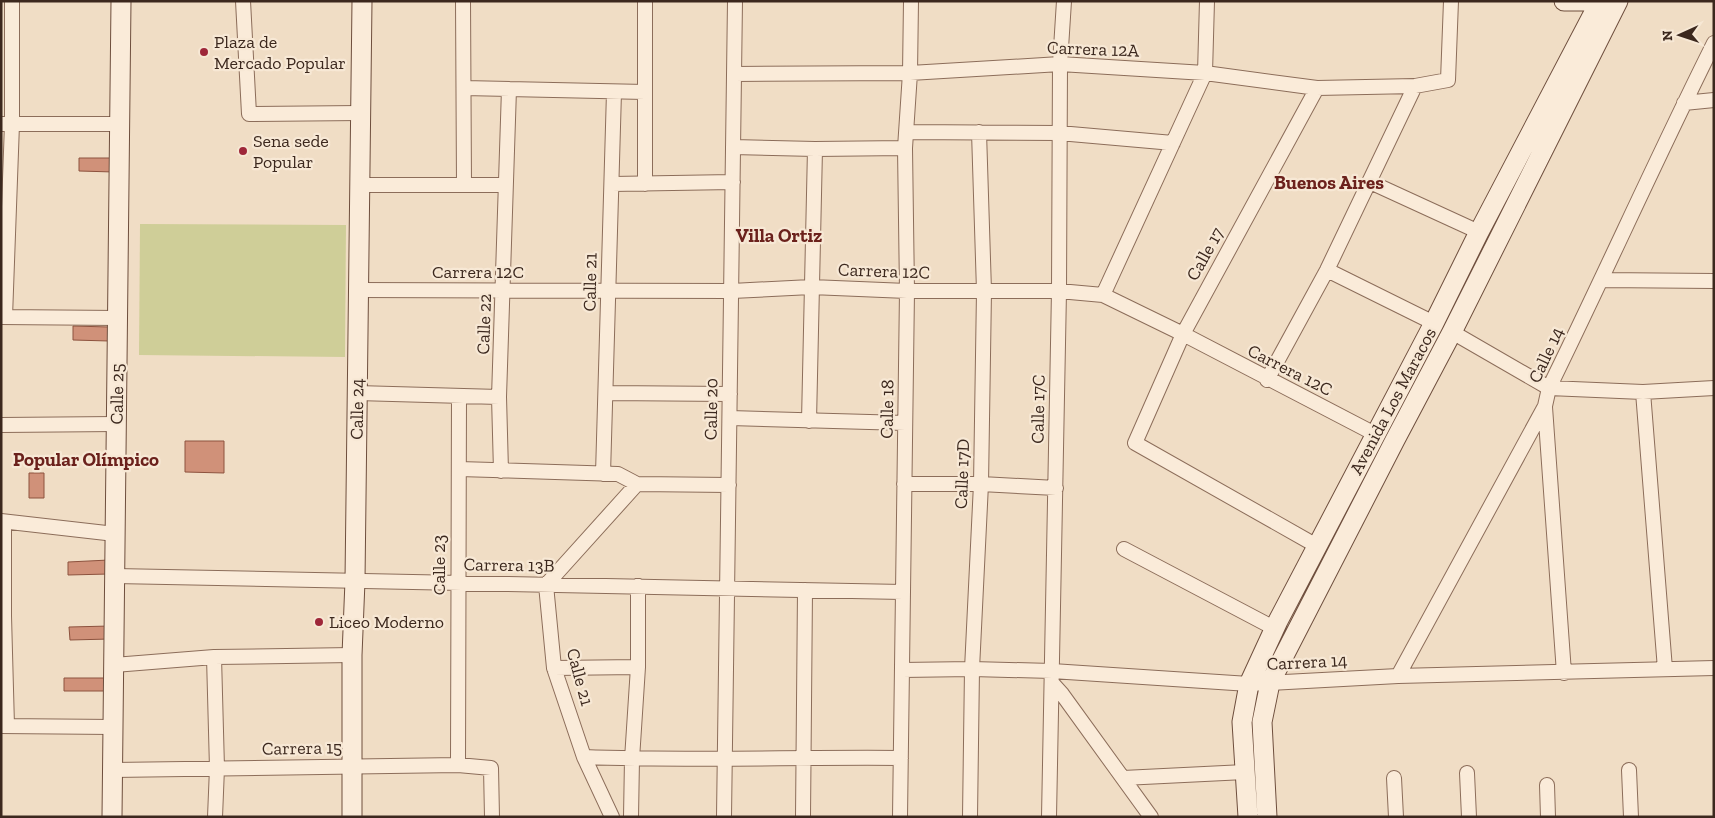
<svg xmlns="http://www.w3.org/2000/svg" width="1715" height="818" font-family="'Zilla Slab',serif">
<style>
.green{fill:#cfce98}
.building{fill:#d09179;stroke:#8d523e}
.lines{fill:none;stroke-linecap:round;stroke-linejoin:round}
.street-casing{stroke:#8c6d5a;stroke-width:16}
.secondary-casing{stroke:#6e4e3d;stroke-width:21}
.street{stroke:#faebd9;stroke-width:14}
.secondary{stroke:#faebd9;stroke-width:19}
.poi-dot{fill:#9e2739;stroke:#f7e8d5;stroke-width:2}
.labels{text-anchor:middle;stroke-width:4.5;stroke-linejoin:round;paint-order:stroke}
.poi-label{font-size:18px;fill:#3c281e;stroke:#f7e8d5;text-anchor:start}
.street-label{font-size:18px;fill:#3c281e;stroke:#f7e8d5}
.neighbourhood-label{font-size:19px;font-weight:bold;fill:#6b211c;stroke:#f7e8d5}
</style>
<rect width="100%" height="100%" fill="#f0ddc5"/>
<!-- green -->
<path class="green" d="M140,224l206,1 -1,132 -206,-2z"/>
<!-- building -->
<path class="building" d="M79,158h36l-1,14 -35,-1z
M73,326l36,1v14l-36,-1z
M185,441h39v32l-39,-1z
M29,473h15v25h-15z
M109,560v14l-41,1v-13z
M110,626v13l-40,1 -1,-13z
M64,678h45v13h-45z"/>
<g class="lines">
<!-- street casing -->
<g class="street-casing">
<path id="street" d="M243,1l6,113 111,-1
M463,1l1,184
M645,1v183
M734,74l176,-1 150,-9 145,9 112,15 98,-2 33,-6 3,-79
M464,88l181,4
M1684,103l30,-3
M1,124h119
M907,132l152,1 114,10
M733,147l82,2 90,-1
M1370,182l109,50
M612,184l121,-2
M360,185h145
M1327,270l107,53
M1602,280l112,1
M358,290l374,1 79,-4 96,4h152l44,4 80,39 192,100
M1103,295l102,-222 2,-72
M1,317l117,1
M5,317l7,-193v-123
M1452,332l97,56 94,4 71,-4
M1267,380l60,-110 88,-184
M1643,392l22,277
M357,393l142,4
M606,393l124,1
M1545,407l19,266
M730,418l175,5
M809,421l6,-272
M1,425l115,-1
M459,469l159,5 19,10 92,1
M501,471l-2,-74 10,-308
M603,474l11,-382
M904,484h77l75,4
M1,521l114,13
M4,522v94l3,110
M1317,546l-182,-103 48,-109 134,-246
M1124,549l150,79
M115,576l788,16
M214,657l3,111 -2,49
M114,665l100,-8 138,-2
M554,668l84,-1
M902,670l70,-1 80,2 197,13 149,-8 316,-8
M1398,676l147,-270 4,-18c56,-114 108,-231 165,-345
M1052,683l10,11 89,123
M1,726l112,1
M584,757c106,4 211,0 317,1
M458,765l1,-368
M113,770l345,-5 33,3 1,49
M1629,770l2,47
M1467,773l2,44
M1123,778l122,-6
M1394,778l2,39
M1547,785l1,32
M612,817l-28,-60 -30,-89 -8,-83 91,-101
M631,817l1,-58 6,-92v-81
M724,817l11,-816
M803,817l2,-227
M900,817l7,-526 -2,-143 5,-75 1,-72
M970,817l2,-148 9,-185 3,-193 -5,-159
M1049,817l10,-526 1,-227 4,-63"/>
</g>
<!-- secondary casing -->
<g class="secondary-casing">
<path id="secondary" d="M1564,1h46
M112,817l9,-816
M352,817v-162l3,-74 7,-580
M1248,817l-6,-95 7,-38 29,-63 156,-298 45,-91 121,-231
M1267,817l-5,-95 8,-39 125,-243 57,-108 166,-331"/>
</g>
<!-- street -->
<use href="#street" class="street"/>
<!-- secondary -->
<use href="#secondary" class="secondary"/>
</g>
<!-- markers -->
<g class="poi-dot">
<circle cx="204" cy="52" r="5"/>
<circle cx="243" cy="151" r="5"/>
<circle cx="319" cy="622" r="5"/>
</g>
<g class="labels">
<!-- poi labels -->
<g class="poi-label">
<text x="214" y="48">Plaza de<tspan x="214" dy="21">Mercado Popular</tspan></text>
<text x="253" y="147">Sena sede<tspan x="253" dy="21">Popular</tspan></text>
<text x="329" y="628">Liceo Moderno</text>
</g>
<!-- street labels -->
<g class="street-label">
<text transform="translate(1093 49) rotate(2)" y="6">Carrera 12A</text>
<text transform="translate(1205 254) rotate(-61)" y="6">Calle 17</text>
<text transform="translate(884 271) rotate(2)" y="6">Carrera 12C</text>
<text x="478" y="278">Carrera 12C</text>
<text transform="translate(590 282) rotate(-89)" y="6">Calle 21</text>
<text transform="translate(484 324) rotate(-88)" y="6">Calle 22</text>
<text transform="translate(1546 355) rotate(-65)" y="6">Calle 14</text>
<text transform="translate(1290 370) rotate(27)" y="6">Carrera 12C</text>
<text transform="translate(117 394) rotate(-89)" y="6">Calle 25</text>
<text transform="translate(1393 401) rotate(-62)" y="6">Avenida Los Maracos</text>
<text transform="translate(357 409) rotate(-89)" y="6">Calle 24</text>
<text transform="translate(711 409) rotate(-89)" y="6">Calle 20</text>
<text transform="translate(887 409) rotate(-89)" y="6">Calle 18</text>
<text transform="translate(1038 409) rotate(-89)" y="6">Calle 17C</text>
<text transform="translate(962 474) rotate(-88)" y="6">Calle 17D</text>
<text transform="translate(439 565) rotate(-90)" y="6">Calle 23</text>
<text transform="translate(509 565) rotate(1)" y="6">Carrera 13B</text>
<text transform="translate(1307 662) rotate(-3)" y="6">Carrera 14</text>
<text transform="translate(580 677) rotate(75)" y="6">Calle 21</text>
<text transform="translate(302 748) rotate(-1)" y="6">Carrera 15</text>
</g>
<!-- neighbourhood labels -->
<g class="neighbourhood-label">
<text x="1329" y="189">Buenos Aires</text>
<text x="779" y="242">Villa Ortiz</text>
<text x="86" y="466">Popular Olímpico</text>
</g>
</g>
<!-- border -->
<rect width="1715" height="818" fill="none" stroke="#3c281e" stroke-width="5"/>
<!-- north arrow -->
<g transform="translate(1680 35) rotate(267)" stroke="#f7e8d5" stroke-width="4" paint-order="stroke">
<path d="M0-4L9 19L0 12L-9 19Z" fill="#3c281e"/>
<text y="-8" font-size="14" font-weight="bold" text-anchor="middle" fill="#3c281e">N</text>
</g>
</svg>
